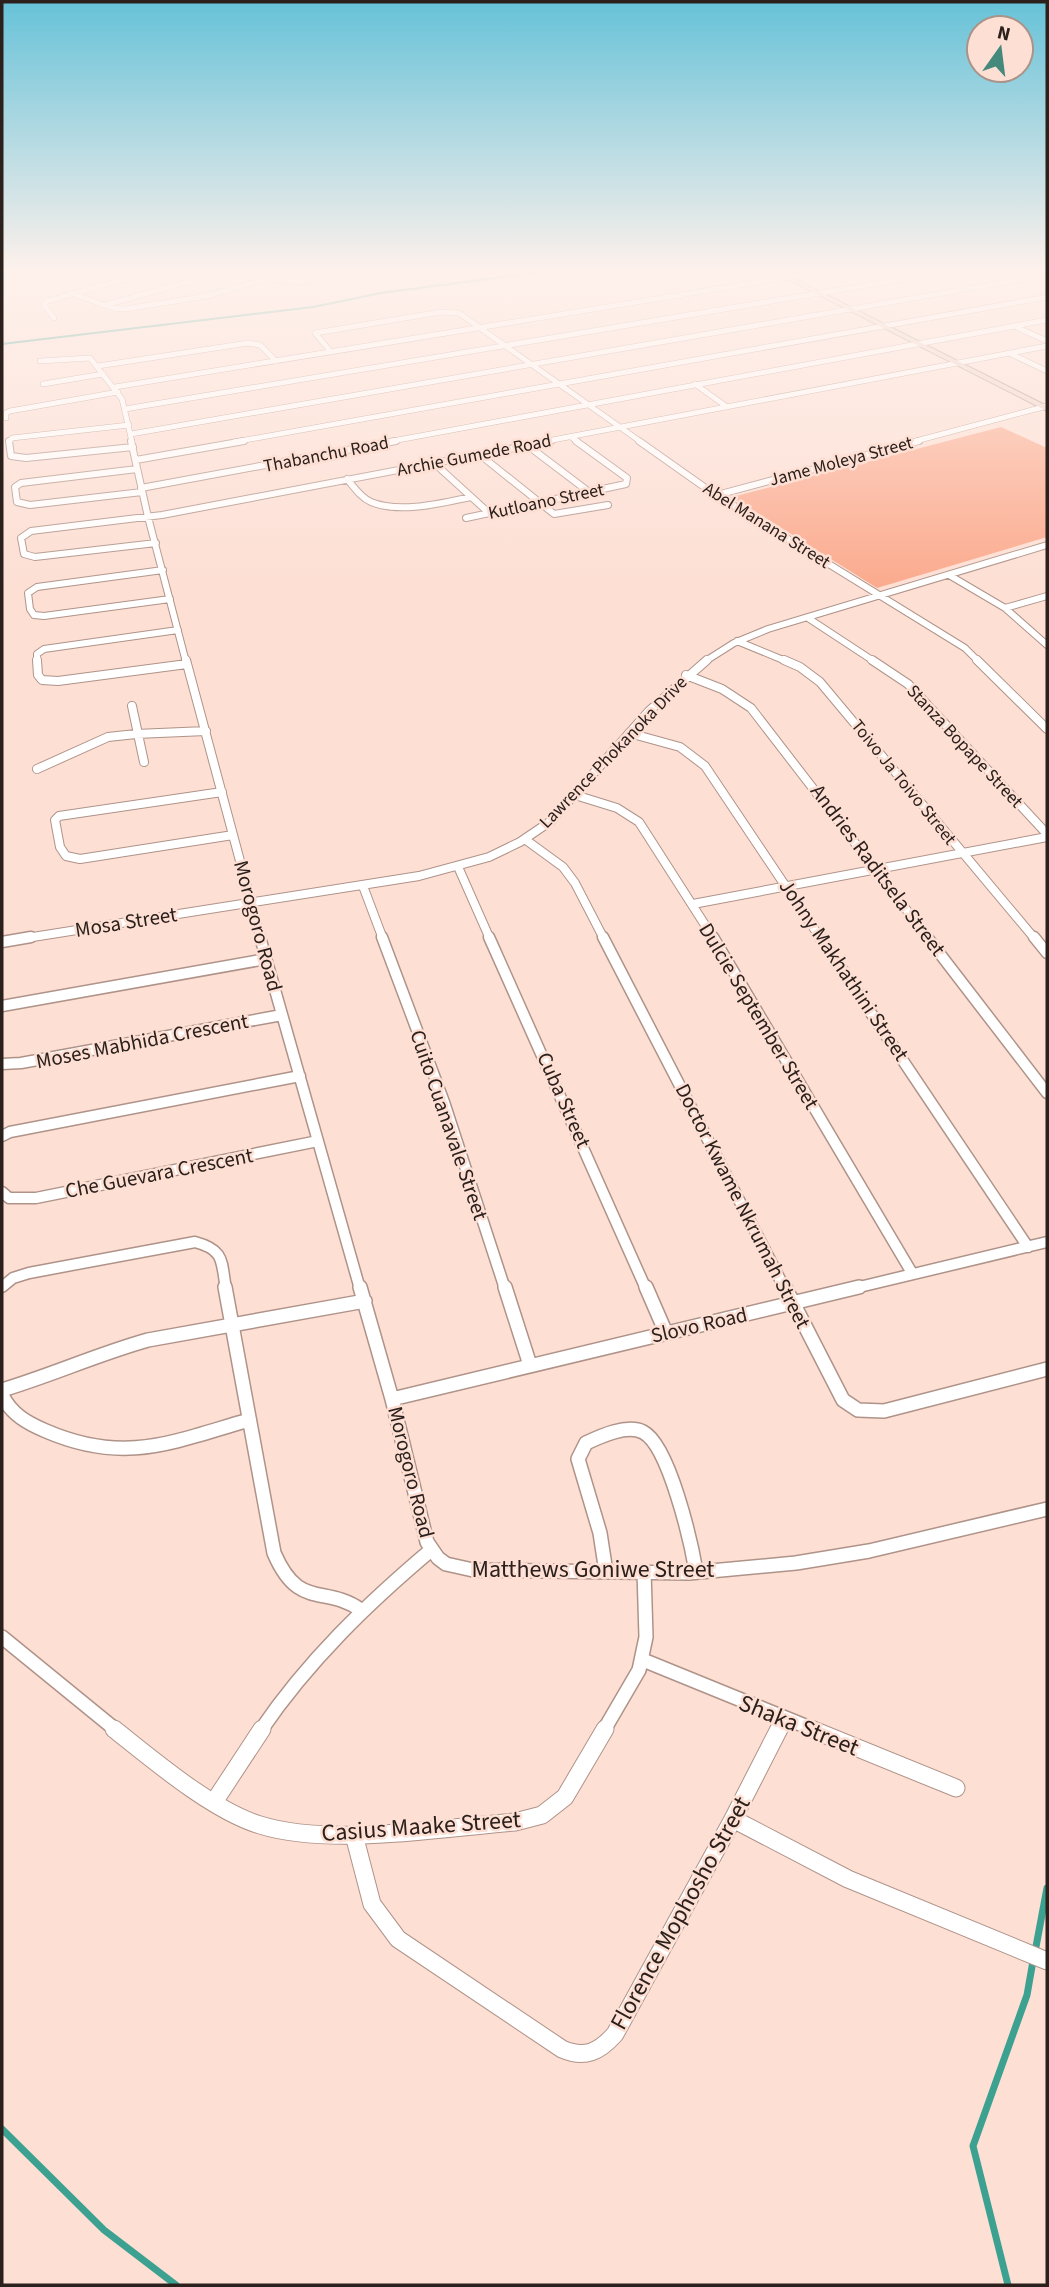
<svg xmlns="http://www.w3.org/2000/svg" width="1049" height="2287" font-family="'Source Sans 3',sans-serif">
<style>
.green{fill:#fbaa8d}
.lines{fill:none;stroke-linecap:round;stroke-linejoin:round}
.stream-far1{stroke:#3ca190;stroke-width:2}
.stream{stroke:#3ca190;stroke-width:7}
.street-far5-casing{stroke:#af9389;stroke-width:6}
.street-far4-casing{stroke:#af9389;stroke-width:8}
.street-far3-casing{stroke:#af9389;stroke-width:10}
.street-far2-casing{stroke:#af9389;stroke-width:13}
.street-far1-casing{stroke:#af9389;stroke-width:16}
.street-casing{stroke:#af9389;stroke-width:19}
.secondary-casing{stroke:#af9389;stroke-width:2}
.street-far5{stroke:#fff;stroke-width:5}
.street-far4{stroke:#fff;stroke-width:6}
.street-far3{stroke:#fff;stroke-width:8}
.street-far2{stroke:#fff;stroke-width:10}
.street-far1{stroke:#fff;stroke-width:13}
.street{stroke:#fff;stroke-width:17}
.secondary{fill:#efd4ca;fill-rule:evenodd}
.labels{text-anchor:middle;stroke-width:5;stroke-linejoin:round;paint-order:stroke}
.far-street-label{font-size:18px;fill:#2b201c;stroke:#fddfd4}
.street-label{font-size:21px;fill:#2b201c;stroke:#fddfd4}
.near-street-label{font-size:24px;fill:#2b201c;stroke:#fddfd4}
</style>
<rect width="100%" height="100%" fill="#fddfd4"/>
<!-- green -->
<path class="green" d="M1001,427l46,21v89l-170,51 -145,-91z"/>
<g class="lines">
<!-- stream-far1 -->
<path class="stream-far1" d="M2,344l311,-37 68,-14 191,-25"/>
<!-- stream -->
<path class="stream" d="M1035,1952l12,-64
M2,2129l102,101 72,55
M1008,2285l-35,-139 54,-151 6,-34"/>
<!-- street-far5 casing -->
<g class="street-far5-casing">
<path id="street-far5" d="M270,279l29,3 73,-14
M71,293l41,15 13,1 82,-13 97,-28
M105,305l132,-37
M54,318l-10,-13 3,-4 117,-33
M1014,326l33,15
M331,352l-16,-19 126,-21 18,1 182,129
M1009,353l38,18
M40,361l50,-3 32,41 10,43
M98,366l150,-23 12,2 16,16
M43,384l60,-10
M695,384l32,23
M115,387l730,-119
M125,409l845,-141
M6,418v-5l4,-2 108,-19
M131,434l916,-159
M571,437l7,5
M9,442l3,-4 117,-13
M234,442l813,-145
M387,442l660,-122
M542,442l505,-96
M912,442l135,-36"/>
</g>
<!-- street-far4 casing -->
<g class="street-far4-casing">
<path id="street-far4" d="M9,441l2,15 15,2 107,-11
M131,441l17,76 38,145
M639,441l68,48 258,159 14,14
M527,445l62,47
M479,454l75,60 54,-9
M136,460l108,-19
M434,463l55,50
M137,469l-116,14 -6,4 2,15 13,3 112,-13
M347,479c7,8 14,19 24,23 29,12 71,1 100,-5
M141,488l255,-47
M717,495l202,-54
M466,518l160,-34 1,-6 -51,-37
M156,543l-121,14 -11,-3 -3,-16 10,-7 131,-16 389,-74
M163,570l-126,17 -9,6 2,16 4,6 10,1 126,-17
M949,575l56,33 42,37
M1005,608l42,-12
M808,618l67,44
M737,641l51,21
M37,662v-8l7,-5 134,-19
M704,662l30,-19 34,-14 279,-84"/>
</g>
<!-- street-far3 casing -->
<g class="street-far3-casing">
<path id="street-far3" d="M37,660l1,15 4,5 16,1 129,-17
M186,660l75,279
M784,660l16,7 20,15 215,257
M872,660l36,24 139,150
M977,660l70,69
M686,675l36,14 29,19 178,231
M132,706l12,56
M629,733l51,14 25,19 116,173
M37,769l71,-32 28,-3 70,-3
M222,792l-163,24 -4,4 5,27 6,9 14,3 153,-24
M575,795l42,13 22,14 75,117
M526,840l37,27 12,16 29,56
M459,869l31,70
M363,886l20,53
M693,904l354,-67
M20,939l399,-63 70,-19 31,-15 31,-21 98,-110 58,-51"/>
</g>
<!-- street-far2 casing -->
<g class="street-far2-casing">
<path id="street-far2" d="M260,937l100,352
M382,937l62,165 61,187
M489,937l157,352
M603,937l182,352
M713,937l199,336
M820,937l208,310
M927,937l120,156
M1034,937l13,16
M2,942l29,-5
M2,1006l264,-47
M2,1064l19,-1 261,-48
M2,1136l8,-4 290,-56
M2,1192l7,6h27l282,-57
M2,1287l11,-9 16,-5 166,-31c30,8 26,19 31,47
M851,1289l196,-47"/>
</g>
<!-- street-far1 casing -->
<g class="street-far1-casing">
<path id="street-far1" d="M225,1287l49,266c25,58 50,31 87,57
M360,1287l32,112 35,143 11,16 8,6 27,6 216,3 107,-10 73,-12 178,-42
M505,1287l25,78
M646,1287l20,46
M785,1287l58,113 15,10 26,1 163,-42
M2,1390c50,-15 96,-36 146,-50l217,-39
M2,1395c9,19 25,28 44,36 79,34 126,11 203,-11
M392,1399l467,-112
M606,1572l-6,-39 -22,-74 8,-16c15,-7 41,-19 57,-11 26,13 48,110 53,139
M2,1637l114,93
M643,1660l172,70
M261,1730c47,-69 106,-126 170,-180
M604,1730l35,-60 7,-33 -2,-66
M778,1730l6,-11"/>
</g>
<!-- street casing -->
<g class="street-casing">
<path id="street" d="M114,1729c39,31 99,82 146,96 71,22 180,3 255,-3l27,-7 23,-18 40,-68
M811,1729l145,59
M214,1802l48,-73
M733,1819l115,60 199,82
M354,1835l18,69 26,35 164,110c23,10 37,3 53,-15l118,-215 46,-90"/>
</g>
<!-- secondary casing -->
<g class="secondary-casing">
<path id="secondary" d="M766,268h7l274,138v5z"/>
</g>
<!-- street-far5 -->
<use href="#street-far5" class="street-far5"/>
<!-- street-far4 -->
<use href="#street-far4" class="street-far4"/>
<!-- street-far3 -->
<use href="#street-far3" class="street-far3"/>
<!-- street-far2 -->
<use href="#street-far2" class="street-far2"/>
<!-- street-far1 -->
<use href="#street-far1" class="street-far1"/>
<!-- street -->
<use href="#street" class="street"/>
<!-- secondary -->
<use href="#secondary" class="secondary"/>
</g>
<!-- sky -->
<linearGradient id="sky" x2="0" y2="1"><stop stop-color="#66c2d8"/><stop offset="0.46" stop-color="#fef1ec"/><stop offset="1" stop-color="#fef1ec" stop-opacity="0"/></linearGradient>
<rect width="1049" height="588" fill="url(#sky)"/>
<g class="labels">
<!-- far-street labels -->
<g class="far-street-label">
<text transform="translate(326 454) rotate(-11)" y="6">Thabanchu Road</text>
<text transform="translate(474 455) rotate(-11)" y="6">Archie Gumede Road</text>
<text transform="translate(841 461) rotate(-15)" y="6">Jame Moleya Street</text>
<text transform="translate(546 501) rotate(-12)" y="6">Kutloano Street</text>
<text transform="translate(767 525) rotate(32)" y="6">Abel Manana Street</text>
<text transform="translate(965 746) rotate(47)" y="6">Stanza Bopape Street</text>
<text transform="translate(613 752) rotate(-46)" y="6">Lawrence Phokanoka Drive</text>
<text transform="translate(904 782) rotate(51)" y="6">Toivo Ja Toivo Street</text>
</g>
<!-- street labels -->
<g class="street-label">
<text transform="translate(878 870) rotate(53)" y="7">Andries Raditsela Street</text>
<text transform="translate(126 922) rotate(-9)" y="7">Mosa Street</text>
<text transform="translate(258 926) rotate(75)" y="7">Morogoro Road</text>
<text transform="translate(844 970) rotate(56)" y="7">Johny Makhathini Street</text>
<text transform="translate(759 1016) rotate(59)" y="7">Dulcie September Street</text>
<text transform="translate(142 1041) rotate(-11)" y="7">Moses Mabhida Crescent</text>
<text transform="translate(564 1100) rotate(66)" y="7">Cuba Street</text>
<text transform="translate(449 1125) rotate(71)" y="7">Cuito Cuanavale Street</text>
<text transform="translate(159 1173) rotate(-11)" y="7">Che Guevara Crescent</text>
<text transform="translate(743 1206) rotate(63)" y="7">Doctor Kwame Nkrumah Street</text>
<text transform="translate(699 1325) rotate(-13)" y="7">Slovo Road</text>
<text transform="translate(411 1472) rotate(76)" y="7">Morogoro Road</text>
</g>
<!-- near-street labels -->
<g class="near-street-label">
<text x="593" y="1577">Matthews Goniwe Street</text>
<text transform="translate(799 1725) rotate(22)" y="8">Shaka Street</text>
<text transform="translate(421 1826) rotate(-4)" y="8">Casius Maake Street</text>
<text transform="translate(680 1913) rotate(-61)" y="8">Florence Mophosho Street</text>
</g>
</g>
<!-- border -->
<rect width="1049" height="2287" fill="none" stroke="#2b201c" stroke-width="7"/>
<!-- north arrow -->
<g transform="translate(1000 49) rotate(14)"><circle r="33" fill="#fddfd4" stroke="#a9938a" stroke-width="2"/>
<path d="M0-5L12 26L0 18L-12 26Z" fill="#45897c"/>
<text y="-10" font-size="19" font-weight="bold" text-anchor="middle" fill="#2b201c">N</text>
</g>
</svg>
